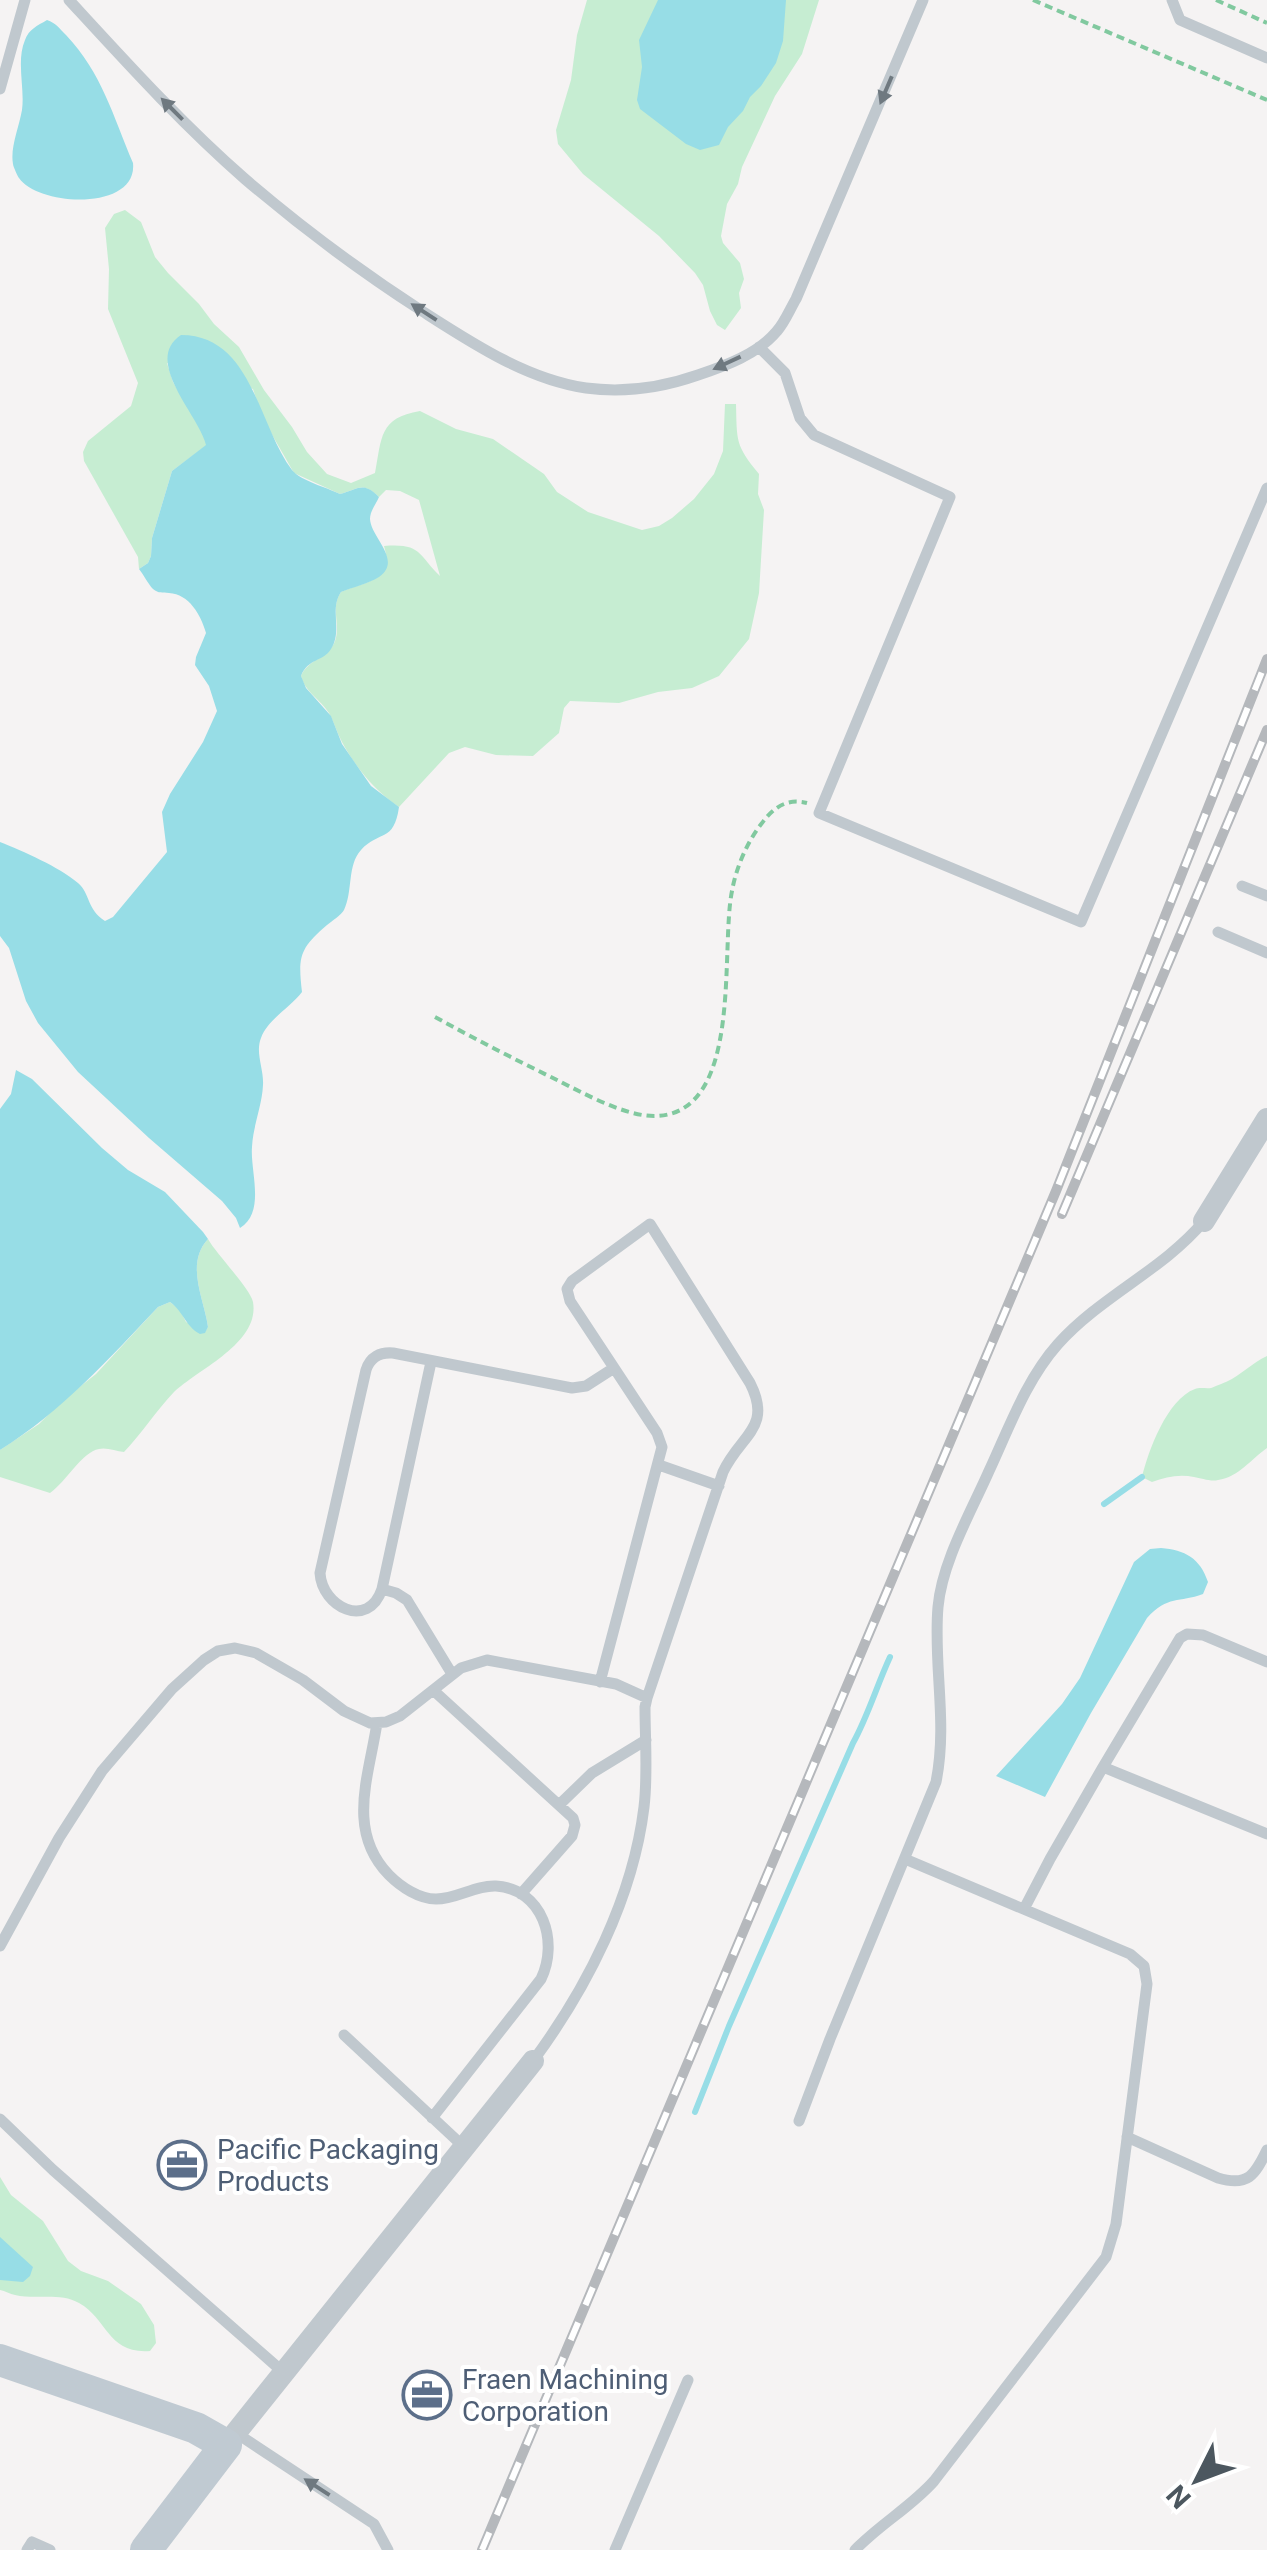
<svg xmlns="http://www.w3.org/2000/svg" width="1267" height="2550" font-family="Roboto,sans-serif">
<style>
.green{fill:#c6edd2}
.water{fill:#97dde6}
.lines{fill:none;stroke-linecap:round;stroke-linejoin:round}
.stream{stroke:#97dde6;stroke-width:6}
.path{stroke:#81c99f;stroke-width:4;stroke-dasharray:8 5;stroke-linecap:butt}
.lane{stroke:#c0c8ce;stroke-width:11}
.street{stroke:#c0c8ce;stroke-width:22}
.secondary{stroke:#c0cad2;stroke-width:32}
.rail-casing{stroke:#b5b8bc;stroke-width:10}
.rail{stroke:#fff;stroke-width:6;stroke-dasharray:19;stroke-linecap:butt}
.oneway{fill:#6f7980}
.labels{text-anchor:middle;stroke-width:8;stroke-linejoin:round;paint-order:stroke}
.service-label{font-size:28px;fill:#4e5e75;stroke:#fff;text-anchor:start}
</style>
<rect width="100%" height="100%" fill="#f5f3f3"/>
<!-- green -->
<path class="green" d="M587,0h232l-17,54 -27,42 -33,71 -4,17 -11,20 -6,32 2,7 17,20 4,16 -5,14 2,15 -16,22 -8,-5 -7,-14 -7,-26 -8,-12 -36,-37 -76,-62 -25,-30 -2,-14 15,-50 6,-45z
M125,210l16,12 14,35 13,16 31,31 15,20 25,23 25,43 28,37 15,25 20,22 24,9 24,-10c7,-36 4,-55 45,-62l36,18 37,10 51,35 13,18 31,20 54,18 17,-4 13,-8 22,-19 20,-25 9,-23 2,-47h11c1,37 -1,41 23,70l-1,20 6,16 -5,83 -10,46 -30,37 -27,12 -34,4 -39,11 -49,-2 -6,7 -5,25 -26,23 -37,-1 -31,-8 -16,6 -50,54c-24,-16 -43,-39 -57,-65 -5,-9 -8,-20 -13,-29 -9,-14 -24,-21 -28,-37 8,-18 27,-17 34,-35 6,-17 -5,-33 6,-49 25,-11 54,-10 43,-46 38,-3 34,9 56,30l-21,-76 -19,-9 -14,-1 -7,7c-17,-16 -20,-8 -39,-3l-46,-21 -31,-54 -10,-30 -86,-26 6,19 31,53 3,10 -35,26 -20,67 -1,18 -3,7 -9,6 -1,-12 -54,-96 -1,-9 5,-11 43,-35 7,-23 -30,-74 1,-40 -4,-41 9,-14z
M208,1239c9,16 42,49 45,63 7,41 -55,67 -79,90 -18,19 -32,41 -50,60 -8,-1 -18,-5 -25,-3 -17,3 -33,33 -49,44l-50,-16v-27l39,-26 24,-24 33,-26 62,-67 12,-5 10,8 6,12 19,10 3,-5c-4,-29 -23,-63 0,-88z
M1267,1356v92c-16,11 -28,29 -49,32 -7,2 -17,-2 -24,-3 -15,-3 -28,0 -42,5l-10,-5c6,-25 25,-78 53,-88 5,-2 11,0 16,-1 1,0 14,-6 15,-6 15,-7 26,-19 41,-26z
M0,2177l11,18 32,26 25,40 13,10 27,10 33,23 13,21 2,18 -6,8c-43,3 -42,-32 -71,-48 -19,-11 -43,-3 -64,-8 -5,-1 -10,-4 -15,-5z"/>
<!-- water -->
<path class="water" d="M658,0h128l-3,41 -7,22 -15,23 -11,11 -7,14 -15,16 -9,18 -19,5 -14,-6 -46,-35 -3,-9 5,-33 -3,-27z
M47,20c9,3 12,8 19,15 36,38 47,81 67,128 5,48 -94,44 -114,15 -1,-1 -6,-12 -6,-14 -3,-16 6,-37 9,-54 3,-22 -6,-49 3,-70 4,-11 12,-14 22,-20z
M181,335c71,0 77,90 111,135 9,11 34,17 48,24 19,-5 23,-13 39,3 -3,7 -9,14 -9,22 1,19 33,41 9,58 -11,7 -26,10 -38,15 -12,18 2,38 -10,57 -8,13 -23,9 -30,27l5,12 25,28 11,28 29,42 28,21c-5,36 -20,23 -38,43 -14,15 -8,42 -17,60 -3,5 -12,11 -17,15 -28,24 -29,32 -25,67 -12,16 -34,27 -41,46 -6,15 3,31 2,47 -1,21 -10,41 -11,62 -2,24 14,65 -12,81l-4,-10 -14,-17 -73,-63 -71,-66 -40,-49 -12,-22 -17,-53 -9,-12v-94c23,9 59,25 78,41 12,10 9,27 27,38l8,-4 54,-65 -5,-40 8,-18 33,-52 14,-31 -8,-25 -14,-21 1,-8 10,-24c-5,-18 -17,-39 -37,-40 -7,-1 -10,1 -16,-4 -5,-5 -9,-14 -14,-20l9,-6 3,-7 1,-18 20,-67 34,-26c-7,-30 -64,-84 -25,-110z
M16,1070l16,9 70,69 26,22 37,22 38,40 5,7c-23,25 -4,59 0,88l-3,6 -5,1c-14,-7 -17,-23 -30,-32l-12,5c-49,52 -97,105 -158,143v-341l11,-15z
M1161,1548c24,2 39,10 47,34l-5,12c-24,9 -35,1 -56,24l-56,95 -46,84 -49,-21 66,-72 18,-26 54,-116 16,-13z
M0,2237l33,30 -3,9 -7,6 -23,-2z"/>
<g class="lines">
<!-- stream -->
<path class="stream" d="M1104,1504l38,-27
M695,2112l34,-86 124,-283c15,-27 24,-58 37,-86"/>
<!-- path -->
<path class="path" d="M1033,0l234,100
M1216,0l51,23
M435,1017c40,22 81,43 122,63 26,13 69,37 99,36 88,-3 64,-167 76,-225 4,-23 15,-49 30,-68 12,-16 25,-25 45,-20"/>
<!-- lane -->
<path class="lane" d="M69,0c57,62 113,124 176,179 56,48 115,92 177,132 50,32 104,68 164,77 38,5 75,0 112,-13 27,-9 60,-21 79,-44 8,-9 13,-22 19,-32l127,-299
M1172,0l8,20 87,38
M0,89l25,-89
M759,347l26,26 15,45 14,17 136,62 -131,316 262,109 186,-434
M1242,886l25,10
M1218,932l49,21
M431,1362l-49,227c-14,41 -60,18 -62,-16l46,-203c4,-13 14,-18 27,-17l179,35 14,-2 28,-18
M659,1465l60,21
M382,1589l14,4 11,7 45,74
M433,1690l140,128 2,7 -3,11 -51,58
M377,1723c-8,53 -31,108 12,152 12,12 30,24 47,24 21,0 39,-14 60,-13 47,3 63,56 45,93l-109,139
M1103,1767l77,-129 7,-4 16,1 64,27
M560,1804l32,-31 54,-33
M1024,1909l26,-50 53,-92 164,67
M0,1946l59,-108 43,-67 70,-82 32,-29 14,-9 17,-3 21,5 47,27 41,31 26,12 16,-1 14,-6 61,-48 26,-8 129,24 31,14
M344,2035l120,112
M533,2061c54,-73 100,-163 111,-254 4,-33 1,-67 1,-100l2,-9 76,-226c17,-37 50,-44 27,-89l-100,-159 -78,57 -5,8 3,12 87,132 5,14 -62,235
M0,2119l53,51 230,202
M799,2121l31,-82 106,-257c12,-59 -3,-117 2,-175 4,-45 33,-95 51,-136 20,-43 37,-91 69,-127 43,-48 105,-74 146,-123
M1127,2137l91,41c30,9 37,-3 49,-28
M236,2433l138,91 14,26
M27,2550l5,-8 18,8
M615,2550l73,-170
M855,2550c25,-26 56,-43 79,-69l172,-224 10,-33 31,-240 -3,-18 -14,-12 -225,-95"/>
<!-- street -->
<path class="street" d="M1204,1221l63,-102
M226,2445l307,-384"/>
<!-- secondary -->
<path class="secondary" d="M0,2360l196,68 30,17 -80,105"/>
<!-- rail casing -->
<g class="rail-casing">
<path id="rail" d="M1062,1214l205,-484
M482,2550l574,-1359 211,-532"/>
</g>
<!-- rail -->
<use href="#rail" class="rail"/>
</g>
<!-- one-way arrows -->
<defs><path id="oneway-solid" d="M-6-.8H1V-3.2L6.5 0L1 3.2V.8H-6Z" transform="scale(2.5)"/></defs>
<g class="oneway">
<use href="#oneway-solid" transform="translate(886 90) rotate(113)"/>
<use href="#oneway-solid" transform="translate(172 109) rotate(-135)"/>
<use href="#oneway-solid" transform="translate(424 312) rotate(-147)"/>
<use href="#oneway-solid" transform="translate(727 363) rotate(155)"/>
<use href="#oneway-solid" transform="translate(317 2487) rotate(-147)"/>
</g>
<!-- icons -->
<defs>
<g id="office-ring" transform="scale(2.5)"><circle r="9.5" fill="#fff" stroke="#5c6f8a" stroke-width="1.5"/><path d="M-6-3h4V-5.5h4V-3h4V5H-6ZM-1-4.5V-3h2v-1.5ZM-6 0V1H6V0Z" fill="#5c6f8a"/></g>
</defs>
<g fill-rule="evenodd">
<use href="#office-ring" x="182" y="2165"/>
<use href="#office-ring" x="427" y="2395"/>
</g>
<g class="labels">
<!-- service labels -->
<g class="service-label">
<text x="217" y="2159">Pacific Packaging<tspan x="217" dy="32">Products</tspan></text>
<text x="462" y="2389">Fraen Machining<tspan x="462" dy="32">Corporation</tspan></text>
</g>
</g>
<!-- north arrow -->
<g transform="translate(1197 2480) rotate(228)" stroke="#ffffff" stroke-width="8" paint-order="stroke">
<path d="M0-8L18 38L0 25L-18 38Z" fill="#4c575f"/>
<text y="-15" font-size="28" font-weight="bold" text-anchor="middle" fill="#4c575f">N</text>
</g>
</svg>
